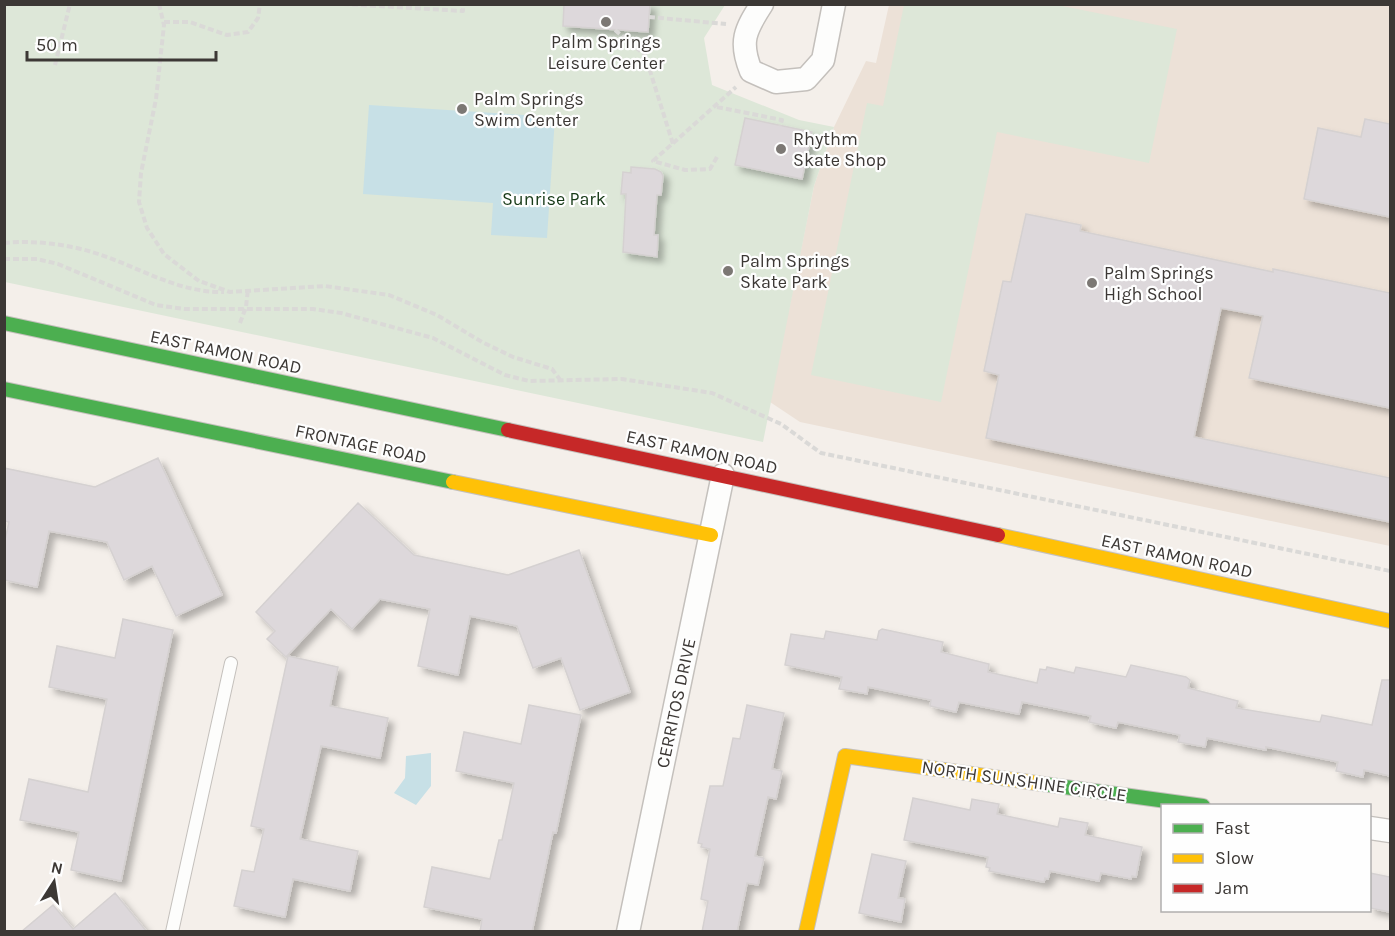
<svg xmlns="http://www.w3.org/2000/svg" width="1395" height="936" font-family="Karla,sans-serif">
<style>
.built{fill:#ece1d7}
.green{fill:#dde7d8}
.water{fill:#c7e0e6}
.building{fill:#ddd8db;stroke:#d5d1d1;stroke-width:1.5;filter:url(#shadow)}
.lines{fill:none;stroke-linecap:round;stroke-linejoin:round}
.lane-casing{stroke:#c4c0bc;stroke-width:14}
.street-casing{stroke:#c4c0bc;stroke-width:25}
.fast-casing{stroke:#c4c0bc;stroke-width:16}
.slow-casing{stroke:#c4c0bc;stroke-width:16}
.jam-casing{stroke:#c4c0bc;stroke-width:16}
.path{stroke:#dad9d7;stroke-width:4;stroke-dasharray:6 3;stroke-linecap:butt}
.lane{stroke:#fdfdfc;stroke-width:12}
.street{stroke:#fdfdfc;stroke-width:22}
.fast{stroke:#4caf50;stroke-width:14}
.slow{stroke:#ffc107;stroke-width:14}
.jam{stroke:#c62828;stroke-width:14}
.poi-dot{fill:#7c7874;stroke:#fefefe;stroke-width:2}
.labels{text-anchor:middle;stroke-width:4.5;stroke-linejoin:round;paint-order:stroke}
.poi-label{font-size:18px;fill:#3c3835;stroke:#fefefe;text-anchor:start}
.park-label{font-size:18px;fill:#173a17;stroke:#fefefe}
.street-label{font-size:18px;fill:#3c3835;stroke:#fefefe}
</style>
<defs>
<filter id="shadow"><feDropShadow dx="5.5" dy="5.5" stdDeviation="3" flood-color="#0004"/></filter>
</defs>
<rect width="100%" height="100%" fill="#f4efea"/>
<!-- built -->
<path class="built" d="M889,5h501v541l-590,-124 -30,-20 44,-216 20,-59 32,-66 10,2z"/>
<!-- green -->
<path class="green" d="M5,5h720l-21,33 8,47 87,35 35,7 -20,59 -51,256 -758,-160z
M904,5h153l120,24 -28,134 -152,-31 -56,270 -130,-27 56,-272 16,3z"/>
<!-- water -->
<path class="water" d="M369,105l186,12 -8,121 -56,-3 2,-32 -130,-9z
M431,753v33l-15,19 -22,-12 11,-15 1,-22z"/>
<!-- building -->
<path class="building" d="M564,4h86l-2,28 -85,-6z
M745,118l67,14 -10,47 -67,-14z
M1365,119l25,5v93l-86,-18 14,-71 43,9z
M631,167l24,2 6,3 2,4 -2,19h-4l-3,40h4l-1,22 -34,-5 3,-58h-5l2,-22 8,1z
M1026,214l55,11 -1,6 193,41v-3l117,24v115l-141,-30 14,-62 -42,-8 -27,129 196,41v44l-404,-84 13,-63 -15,-4 19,-90 8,1z
M158,458l64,137 -46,21 -24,-50 -28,14 -17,-38 -58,-11 -12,56 -33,-7v-36l5,-22 -5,-1v-53l91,19z
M358,503l56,52 94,20 71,-25 51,142 -50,18 -19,-52 -28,10 -16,-42 -47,-10 -12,59 -40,-9 12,-57 -50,-10 -28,30 -21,-20 -45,48 -19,-18 8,-8 -19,-19z
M123,619l50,11 -52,251 -50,-11 8,-38 -59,-12 9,-41 59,13 19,-93 -58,-12 8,-41 58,12z
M882,629l61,13 -2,10 48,12 -1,8 49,11 3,-14 6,1 1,-3 27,6 2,-6 50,10 5,-12 55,12 4,3 -2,8 50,13 -2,7 84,14 2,-7 50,10 10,-45h8v96l-26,-6 -1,7 -27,-6 2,-9 -72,-15v3l-59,-12 -2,9 -27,-5 2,-7 -62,-13 -2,6 -27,-6 2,-6 -69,-14 -3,12 -60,-12 -3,10 -26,-6 1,-6 -63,-13 -1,7 -28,-5 3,-12 -57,-12 6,-31 33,5 2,-8 51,9 2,-9z
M288,656l50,11 -8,39 58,12 -8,40 -59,-12 -21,93 58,12 -8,40 -57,-12 -8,38 -51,-11 8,-36 12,2 10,-43 -13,-3z
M529,705l52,10 -25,118 -3,-1 -21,100h-52l2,-13 -58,-12 8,-40 58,12 9,-39h3l12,-57 -58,-12 8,-39 57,12z
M747,705l37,8 -12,56 10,2 -6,28 -8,-2 -13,59 9,2 -6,27 -11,-2 -10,49h-35l6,-31 -7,-2 9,-50 -9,-2 1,-3 -4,-1 12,-57h13l10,-48 7,1z
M913,798l57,12 2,-11 27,5 -2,10 61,13 2,-9 28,5 -3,12 57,12 -6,30 -4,-1 -1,3 -30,-6 -2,8 -49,-10 -2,8 -3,-1 -1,4 -55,-11 1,-3 -4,-1 2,-10 -84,-17z
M872,854l34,7 -8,37 7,1 -4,23 -42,-9z
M1370,873l20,4v35l-20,-4z
M115,893l32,39h-126l32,-27 20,24z"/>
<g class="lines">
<!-- lane casing -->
<g class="lane-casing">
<path id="lane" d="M172,932l59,-269"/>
</g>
<!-- street casing -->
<g class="street-casing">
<path id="street" d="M762,4c-17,26 -23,38 -11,67l25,11 30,-3 17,-19 11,-56
M1370,828l20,3
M628,932l95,-457"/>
</g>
<!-- fast casing -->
<g class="fast-casing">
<path id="fast" d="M4,323l504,107
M4,389l449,93
M1043,784l160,22"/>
</g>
<!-- slow casing -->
<g class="slow-casing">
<path id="slow" d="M453,482l258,53
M998,535l392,86
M806,932l39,-176 198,28"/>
</g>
<!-- jam casing -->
<g class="jam-casing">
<path id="jam" d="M508,430l490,105"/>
</g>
<!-- path -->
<path class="path" d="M159,4l5,21 -8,74 -15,74 -2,29 8,26 17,26 35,27 31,11 95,-6 64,9 48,20 45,27 31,15 39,12 9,12
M343,4l120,7v-7
M649,17l77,7
M164,22h26l37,13 21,-3 10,-14 2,-14
M615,30l30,25 28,89
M55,65l15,-61
M717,107l65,13 -2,6
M717,157l-7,12 -25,1 -32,-9 83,-74
M4,243c28,-3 61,1 88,9 44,13 84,41 132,40
M4,259h33l21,5 98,41 28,4h129l28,4 92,25 72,37 24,6 93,-2 90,14 69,31 40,29 569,118
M240,323l6,-16 2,-18"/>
<!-- lane -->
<use href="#lane" class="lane"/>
<!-- street -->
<use href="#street" class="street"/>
<!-- fast -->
<use href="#fast" class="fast"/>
<!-- slow -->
<use href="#slow" class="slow"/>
<!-- jam -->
<use href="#jam" class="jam"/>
</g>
<!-- markers -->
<g class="poi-dot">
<circle cx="606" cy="22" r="6"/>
<circle cx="462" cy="109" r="6"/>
<circle cx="781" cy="149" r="6"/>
<circle cx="728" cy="271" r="6"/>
<circle cx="1092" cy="283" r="6"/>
</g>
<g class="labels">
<!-- poi labels -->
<g class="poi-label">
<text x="606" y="48" text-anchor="middle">Palm Springs<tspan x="606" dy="21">Leisure Center</tspan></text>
<text x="474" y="105">Palm Springs<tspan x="474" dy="21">Swim Center</tspan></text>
<text x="793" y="145">Rhythm<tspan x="793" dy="21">Skate Shop</tspan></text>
<text x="740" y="267">Palm Springs<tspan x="740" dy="21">Skate Park</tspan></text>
<text x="1104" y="279">Palm Springs<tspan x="1104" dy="21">High School</tspan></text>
</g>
<!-- park labels -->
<g class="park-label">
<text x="554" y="205">Sunrise Park</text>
</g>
<!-- street labels -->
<g class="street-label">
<text transform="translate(226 352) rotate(12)" y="6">EAST RAMON ROAD</text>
<text transform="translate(361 444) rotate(12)" y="6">FRONTAGE ROAD</text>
<text transform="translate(702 452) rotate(12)" y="6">EAST RAMON ROAD</text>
<text transform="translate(1177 556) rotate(12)" y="6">EAST RAMON ROAD</text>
<text transform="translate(676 703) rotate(-78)" y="6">CERRITOS DRIVE</text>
<text transform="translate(1024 781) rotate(8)" y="6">NORTH SUNSHINE CIRCLE</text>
</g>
</g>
<!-- border -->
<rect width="1395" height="936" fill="none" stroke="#3c3835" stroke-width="12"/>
<!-- legend -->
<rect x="1161" y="804" width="210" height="108" fill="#fefefe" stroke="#b0afae" stroke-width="1.5"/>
<rect x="1173" y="824" width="30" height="9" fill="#4caf50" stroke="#b0afae" stroke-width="1.5"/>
<text x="1215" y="834" font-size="18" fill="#3c3835">Fast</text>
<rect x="1173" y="854" width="30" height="9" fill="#ffc107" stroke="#b0afae" stroke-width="1.5"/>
<text x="1215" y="864" font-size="18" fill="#3c3835">Slow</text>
<rect x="1173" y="884" width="30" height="9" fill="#c62828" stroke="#b0afae" stroke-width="1.5"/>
<text x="1215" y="894" font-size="18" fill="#3c3835">Jam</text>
<!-- north arrow -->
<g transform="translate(54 882) rotate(12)" stroke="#fefefe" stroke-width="4.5" paint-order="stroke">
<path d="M0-4.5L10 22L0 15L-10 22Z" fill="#3c3835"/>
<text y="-9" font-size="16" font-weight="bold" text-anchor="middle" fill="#3c3835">N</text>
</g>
<!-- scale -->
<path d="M27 51v9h189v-9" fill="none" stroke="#3c3835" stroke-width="3"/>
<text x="36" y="51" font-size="18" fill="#3c3835" stroke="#fefefe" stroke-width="4.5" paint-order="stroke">50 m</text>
</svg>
